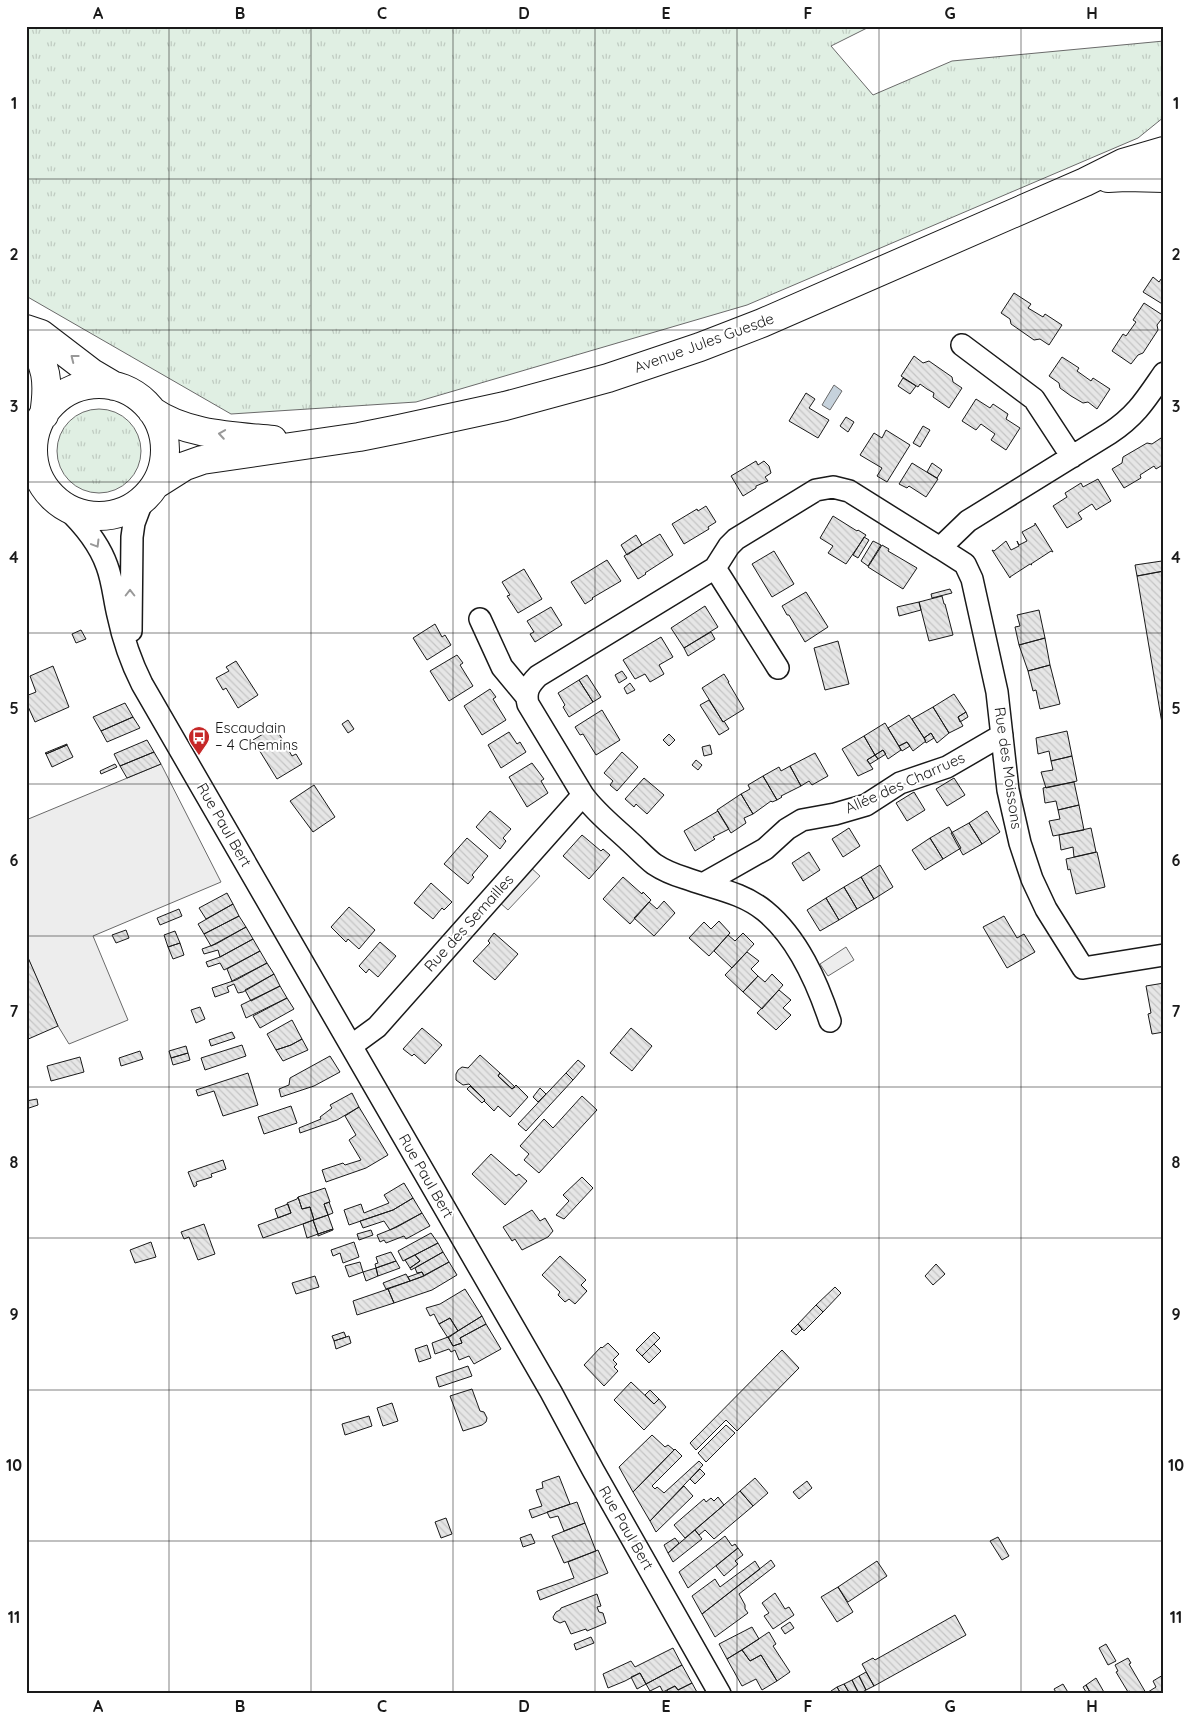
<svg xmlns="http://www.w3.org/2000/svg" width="1190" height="1720" font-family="Quicksand,sans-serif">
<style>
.grass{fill:url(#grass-tufts);stroke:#6a6a6a}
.parking{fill:#ededed;stroke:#6a6a6a}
.water{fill:#c6d2dc;stroke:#6a6a6a}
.building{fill:url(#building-back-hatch);stroke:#1a1a1a}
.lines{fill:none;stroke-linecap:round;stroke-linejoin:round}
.minor-casing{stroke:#1a1a1a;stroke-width:24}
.major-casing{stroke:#1a1a1a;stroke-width:30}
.minor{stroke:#fff;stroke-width:21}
.major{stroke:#fff;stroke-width:28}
.oneway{stroke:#989898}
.grid{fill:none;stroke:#1a1a1a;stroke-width:1;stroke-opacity:0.55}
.labels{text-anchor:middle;stroke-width:4;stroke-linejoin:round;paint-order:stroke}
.street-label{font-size:15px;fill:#1a1a1a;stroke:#fff}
.poi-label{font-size:15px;fill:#1a1a1a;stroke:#fff;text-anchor:start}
.neatline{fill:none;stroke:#1a1a1a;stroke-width:2}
.grid-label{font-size:16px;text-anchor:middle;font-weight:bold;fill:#1a1a1a}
</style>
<defs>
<pattern id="grass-tufts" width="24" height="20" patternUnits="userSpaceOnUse" patternTransform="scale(1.25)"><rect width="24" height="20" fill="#e0efe3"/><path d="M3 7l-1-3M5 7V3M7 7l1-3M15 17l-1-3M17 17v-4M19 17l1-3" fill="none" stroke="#c0ccc2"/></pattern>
<pattern id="building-back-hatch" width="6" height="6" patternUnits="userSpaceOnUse" patternTransform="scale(1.25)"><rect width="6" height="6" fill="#e6e6e6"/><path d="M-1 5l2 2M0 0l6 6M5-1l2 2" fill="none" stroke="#c5c5c5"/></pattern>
</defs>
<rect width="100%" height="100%" fill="#fff"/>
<!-- grass -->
<path class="grass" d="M26,26h845l-40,20 42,49 79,-34 212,-20v76l-26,21 -391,167 -331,97 -185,12 -205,-118z
M57 451a42 42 0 1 1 84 0a42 42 0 1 1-84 0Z"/>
<!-- parking -->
<path class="parking" d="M161,764l60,118 -128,54 35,84 -59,24 -11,-18 -32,-72v-134z
M529,866l11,10 -32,34 -10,-9z
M846,947l8,13 -26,16 -8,-12z"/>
<!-- water -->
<path class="water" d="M834,385l8,6 -12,19 -8,-5z"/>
<!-- building -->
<path class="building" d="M1164,275v30l-21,-13 10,-15 6,5z
M1014,293l17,11 -3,4 15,9 2,-3 17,11 -13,20 -9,-6 -6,1 -23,-16 -1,-5 -9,-6z
M1144,303l20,13 -7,9 1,5 -15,23 -5,2 -7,9 -19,-13 11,-17 3,2 10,-14 -3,-2z
M914,356l9,7 6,-2 23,16 1,5 9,6 -13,20 -16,-11 1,-4 -7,-4 -7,-5 -2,3 -17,-11z
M1062,357l17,11 -2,3 14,10 2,-3 17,11 -13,20 -9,-7 -5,1 -12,-7 -11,-8 -1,-5 -10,-7z
M903,378l13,8 -6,8 -12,-8z
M806,393l9,6 -6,9 20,12 -11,18 -29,-17z
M976,399l14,9 3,-4 15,10 -2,5 14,9 -14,22 -15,-10 4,-6 -14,-10 -5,6 -14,-9z
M846,417l8,5 -6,10 -8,-6z
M923,426l7,4 -10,17 -7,-4z
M886,430l24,15 -23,37 -10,-6 5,-8 -22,-13 14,-22 8,5z
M1161,438l3,4v22l-8,5 -2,-3 -14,9 1,3 -17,10 -12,-19 10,-6 1,-6 24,-14 5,1z
M756,461l2,4 6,-4 5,5 2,7 -6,4 3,4 -12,5v2l-13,8 -12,-20z
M912,463l26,16 -12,18 -17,-11 -2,2 -8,-4z
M932,463l10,7 -5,8 -10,-6z
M1098,479l13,22 -15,9 -4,-6 -14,9 4,6 -15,9 -14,-22 14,-9 -2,-4 16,-10 2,4z
M706,506l10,16 -8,5 1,2 -25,15 -12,-20 25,-15 1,2z
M833,516l24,15 1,-1 8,5 -20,29 -18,-11 5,-7 -13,-8z
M1035,523l18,29 -2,-1 -20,13 1,1 -2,-1 -20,13v1l-18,-28 2,1 12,-10 5,9 8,-4 -2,-5 2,4 8,-4 -5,-9 13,-7z
M660,534l13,21 -28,18 1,1 -8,5 -14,-23z
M636,535l6,10 -15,10 -6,-10z
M864,537l5,3 -11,18 -5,-3z
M873,541l8,4 -13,21 -7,-5z
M882,545l7,4 -1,2 29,17 -14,21 -35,-22z
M774,551l20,33 -22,13 -20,-33z
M607,560l14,21 -29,17 1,1 -8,5 -14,-22z
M1162,561l2,10 -27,5 -2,-11z
M524,569l18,30 -24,14 -11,-17 3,-1 -8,-13z
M1164,571v164l-27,-159z
M950,589l2,4 -20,5 -1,-4z
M806,592l22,35 -23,15 -16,-27h-2l-5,-9z
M942,596l2,8h1l8,31 -24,6 -10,-39z
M919,602l2,8 -22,6 -2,-9z
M705,606l13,21 -34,21 -13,-20z
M551,607l11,18 -27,17 -5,-8 4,-2 -7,-11z
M1039,610l6,28 -26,7 -4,-18 5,-1 -3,-11z
M435,624l7,13 3,-2 6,10 -24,15 -14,-22z
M81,630l5,9 -10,4 -4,-9z
M711,632l4,7 -27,17 -4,-8z
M661,637l12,20 -14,8 5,9 -14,8 -5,-8 -10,5 -12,-19z
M1045,638l5,27 -22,6 -9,-26z
M838,641l11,43 -24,6 -11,-42z
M457,655l6,8 -3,2 13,21 -24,15 -19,-30z
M236,661l22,34 -20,13 -12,-20 -3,2 -7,-12 13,-7 -3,-4z
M1050,665l10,39 -20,5 -4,-19 -3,1 -5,-20z
M53,666l16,41 -34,15 -9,-20v-6l10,-4 -6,-16z
M622,671l5,7 -8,5 -4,-8z
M724,674l5,8h-1l16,27 -21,13 -21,-34z
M587,675l14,22 -8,5 -14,-22z
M579,680l14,22 -24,15 -6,-10 2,-2 -7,-12z
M630,683l5,7 -8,4 -3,-6z
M490,689l6,8 -3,2 13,21 -24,15 -18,-29z
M954,694l12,18 -8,5 5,9 -14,7 -16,-26z
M709,700l14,22 1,-1 5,8 -10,6 -19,-30z
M125,703l8,14 -32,14 -8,-14z
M933,707l16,26 -12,10 -6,-10 -7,5 -12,-19z
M602,710l18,30 -24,15 -13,-21 -3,1 -5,-8z
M966,712l2,5 -8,5 -2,-5z
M909,715l17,26 -13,10 -6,-9 -8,4 -11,-18z
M133,717l7,11 -33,14 -6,-11z
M348,720l6,9 -6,4 -6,-9z
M885,723l16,27 -13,9 -5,-9 -8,5 -11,-19z
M275,727l17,29 4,-2 6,10 -25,15 -24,-39z
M1067,731l5,25 -21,5 -2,-10 -11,3 -2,-16z
M509,732l8,12 3,-2 6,10 -25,16 -13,-23z
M931,733l3,5 -8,5 -2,-5z
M669,734l6,6 -6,6 -6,-6z
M864,736l11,19 -8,5 6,9 -15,7 -16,-27z
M147,740l7,12 -34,14 -6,-12z
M907,742l3,4 -8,5 -3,-5z
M67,744v1l-21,9 -1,-1z
M67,745l6,12 -21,10 -6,-13z
M710,745l2,9 -8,2 -2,-9z
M883,750l3,4 -8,5 -3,-4z
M154,752l7,12 -34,14 -7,-12z
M622,752l16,15 -21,24 -7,-6 3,-4 -9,-8z
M815,753l13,23 -16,9 -3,-4 -8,5 -11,-20z
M875,755l3,4 -8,5 -3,-4z
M1072,756l5,25 -31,7 -5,-16 12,-2 -2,-9z
M696,760l6,5 -4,5 -6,-5z
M532,763l12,16 -3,2 7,12 -21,14 -18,-30z
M115,764l2,3 -16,7 -1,-3z
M790,766l11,20 -20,10 1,1 -5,3 -14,-24 16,-9 2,4z
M763,776l14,24 -5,2 -1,-1 -18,13 -12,-20 9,-5 -2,-4z
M644,778l20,17 -17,19 -11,-10 -2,3 -9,-8z
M954,778l11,17 -18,11 -11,-17z
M1074,782l5,23 -21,5 -2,-9 -11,2 -2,-15z
M314,785l21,32 -22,15 -23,-31z
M914,792l11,18 -18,11 -11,-18z
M741,794l12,20 -9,4 2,5 -15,10 -14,-23z
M1079,805l5,25 -31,6 -4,-15 11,-2 -2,-9z
M490,811l21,18 -8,9 3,3 -6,8 -24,-22z
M718,811l11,18 -16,8 2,2 -20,12 -11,-20z
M987,811l13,21 -18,12 -13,-21z
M969,823l13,21 -19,11 -12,-22z
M949,827l12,21 -18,11 -13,-21z
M849,828l11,18 -17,11 -11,-18z
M1091,828l5,24 -22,5 -1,-10 -12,3 -2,-15z
M582,835l19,16 2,-2 7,6 -21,24 -26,-23z
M467,838l21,18 -16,19 2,2 -6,7 -24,-20z
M930,838l13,21 -18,11 -13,-20z
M809,852l11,18 -17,11 -11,-18z
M1097,852l8,35 -29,7 -6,-25 -2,1 -2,-11z
M880,865l13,22 -19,12 -13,-22z
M623,877l19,17 1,-2 8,8 -21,24 -27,-25z
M861,877l13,22 -17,10 -13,-22z
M431,883l21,19 -8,8 -2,-2 -9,11 -19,-16z
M844,887l13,22 -18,11 -13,-22z
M227,893l6,11 -27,15 -7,-11z
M826,898l13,22 -19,11 -13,-21z
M664,901l11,12 -21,23 -20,-18 15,-16 8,7z
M233,904l6,12 -35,18 -6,-10z
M349,907l26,23 -16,19 -11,-10 -2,3 -15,-15z
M179,909l3,7 -22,9 -3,-7z
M239,916l7,11 -35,19 -7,-12z
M1004,916l13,22 7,-4 11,18 -28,16 -24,-41z
M719,921l11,12 -21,23 -20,-18 15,-16 7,7z
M246,927l7,12 -33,18 -2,-7 -14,4 -2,-5 14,-5z
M126,930l3,8 -13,5 -4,-8z
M175,931l5,12 -12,4 -4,-12z
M494,933l24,21 -23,26 -22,-19 17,-18 -2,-2z
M743,933l11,11 -22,24 -18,-17 14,-16 7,6z
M253,939l7,12 -36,19 -4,-7 -12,4 -2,-5 14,-5z
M380,942l16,14 -18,21 -9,-8 -3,4 -7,-7z
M180,943l4,12 -11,4 -5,-12z
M260,951l7,12 -35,18 -5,-12z
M747,952l12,9 -8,8 7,7 -15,16 -18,-17z
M26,953l32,73 -32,14z
M267,963l7,11 -31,18 -5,1 -4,-9 -7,3 2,5 -14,5 -3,-9 24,-8z
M274,974l6,12 -29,15 -6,-11z
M772,974l11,11 -21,24 -19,-17 15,-16 7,6z
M1164,983v49l-12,2 -4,-20 3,-1 -5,-27z
M280,986l7,12 -41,20 -5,-13z
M779,990l12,10 -8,8 8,7 -15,15 -19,-17z
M287,998l7,11 -34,19 -7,-12z
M200,1007l5,12 -9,4 -5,-13z
M292,1020l10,19 -11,6 -15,5 -9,-16z
M422,1028l20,17 -17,19 -11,-10 -2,2 -9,-7z
M631,1028l21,18 -20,25 -22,-18z
M232,1032l3,6 -24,8 -2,-6z
M302,1039l6,11 -25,11 -7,-11 15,-5z
M242,1045l4,11 -41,14 -4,-12z
M186,1046l2,7 -17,5 -2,-7z
M140,1051l3,8 -22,7 -2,-8z
M188,1053l2,7 -17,5 -2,-7z
M480,1055l20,18 -2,3 14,13 4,-4 12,12 -18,20 -12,-11 -4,5 -10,-10 1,-1 -16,-16 -6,1 -7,-5v-6l2,-4 4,-3 6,1z
M330,1056l10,16 -26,14 -33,11 -2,-8 10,-4 1,-7z
M80,1057l4,15 -33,9 -4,-15z
M578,1060l7,6 -12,14 -7,-7z
M248,1073l10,32 -35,11 -9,-25 -16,5 -2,-6z
M500,1073l15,14 -3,2 -14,-13z
M566,1073l7,7 -47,51 -8,-7z
M470,1086l15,14 -3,3 -15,-14z
M540,1088l6,6 -8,8 -5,-5z
M352,1093l7,14 -22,13 -37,13 -1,-5 22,-9 -1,-2 12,-9 -2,-3z
M582,1096l15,14 -58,63 -15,-13 5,-6 -9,-8 24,-27 9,9z
M37,1099l1,6 -12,4v-8z
M291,1106l6,17 -33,11 -6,-17z
M359,1107l29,48 -22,13 -40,14 -4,-12 21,-7 2,2 16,-5 -12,-20 7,-5 -11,-19z
M491,1154l25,22 3,-2 8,7 -22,24 -33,-31z
M223,1160l3,9 -15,5 1,3 -16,5 1,3 -3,2 -6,-15z
M582,1177l11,11 -29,31 -8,-4 13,-14 -6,-6z
M404,1183l9,15 -20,12 -44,15 -5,-15 17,-6 3,9 25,-10 -5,-8z
M325,1188l5,14 -6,2 4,11 -14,5 -4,-13 -8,2 -4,-12z
M298,1197l4,12 8,-2 4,13 -51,18 -5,-13 33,-12 -4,-10 10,-4z
M413,1198l9,15 -32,17 -6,-9 -21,7 -3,-7 33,-11z
M329,1202l4,11 -5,2 -4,-11z
M288,1204l3,9 -13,5 -3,-9z
M532,1210l8,11 5,-3 8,13 -5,6 -26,13 -7,-11 -3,2 -9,-14z
M422,1213l8,13 -2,1 -22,12 -2,-3 -18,7 -2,-3 -4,2 -3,-7 20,-8z
M328,1215l5,14 -15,5 -5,-14z
M313,1220l5,14 -11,4 -4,-14z
M204,1224l11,30 -17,6 -9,-23 -5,2 -3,-7z
M333,1229v1l-15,6v-2z
M371,1230l2,5 -14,5 -2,-6z
M431,1233l7,10 -35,18 -5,-10z
M151,1242l5,15 -21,6 -5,-13z
M354,1242l5,15 -16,6 -3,-10 -7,3 -2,-6z
M438,1243l5,9 -32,18 -1,-2 10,-7 -5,-6z
M391,1252l5,9 -20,7 -1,-4 3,-1 -2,-6z
M443,1252l6,10 -25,14 -2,-4 -5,1 -2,-5z
M415,1255l5,6 -10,7 -5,-8z
M560,1256l26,24 -5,5 6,6 -12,13 -6,-5 -4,3 -7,-7 2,-3 -18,-17z
M396,1261l4,7 -22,8 -2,-8z
M360,1262l3,10 -14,5 -4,-11z
M449,1262l8,13 -25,15 -38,13 -6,-14 33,-12z
M936,1264l9,10 -12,11 -8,-9z
M376,1268l2,8 -12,5 -3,-9z
M422,1272l2,4 -14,5 -2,-4z
M406,1274l4,7 -24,8 -3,-6z
M315,1276l4,11 -23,7 -4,-11z
M835,1287l6,6 -18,19 -7,-7z
M388,1289l6,14 -37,12 -4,-14z
M465,1289l17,27 -24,15 -8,-13 -11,6 -5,-10 -4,2 -4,-8 14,-4z
M816,1305l7,7 -19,19 -6,-7z
M482,1316l4,8 -26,14 2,5 -9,3 -5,-9z
M450,1318l8,13 -10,7 -9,-14z
M486,1324l15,25 -27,15 -5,-8 -10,4 -4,-10 -4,2 -2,-3 -14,5 -3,-11 16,-6 5,9 9,-3 -2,-5z
M798,1324l4,5 -6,6 -5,-4z
M344,1332l2,5 -12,4 -2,-5z
M654,1332l6,6 -18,18 -6,-6z
M349,1336l2,7 -15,6 -2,-8z
M608,1343l11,11 -6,6 4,4 -3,3 4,4 -14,15 -20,-21 17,-18 1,1z
M654,1344l7,7 -12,12 -7,-7z
M427,1345l4,13 -12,4 -4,-13z
M782,1350l17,18 -62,63 -11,-11 -30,30 -6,-7z
M468,1366l4,10 -33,11 -3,-10z
M631,1382l23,22 5,-5 7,8 -22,23 -30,-30z
M472,1389l8,22 4,1 3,6 -1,4 -4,3 -19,6 -13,-35z
M650,1390l9,9 -5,5 -9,-9z
M392,1403l6,18 -15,5 -6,-18z
M369,1416l3,10 -27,9 -3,-11z
M726,1425l9,8 -29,29 -8,-9z
M652,1435l13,12 3,-2 6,5 -41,42 -14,-25z
M675,1449l7,7 -30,30 3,3 2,-2 7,6 35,-32 4,4 -53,56 -17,-29z
M700,1469l5,5 -10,10 -5,-5z
M559,1476l11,28 -38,14 -3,-8 13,-4 -6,-16 7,-2 -1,-6z
M755,1478l13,15 -15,13 -13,-15z
M807,1481l5,7 -13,11 -6,-7z
M684,1486l9,10 -37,36 -6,-11z
M740,1491l13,15 -39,33 -9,-9 -6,5 -4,-5z
M718,1497l6,8 -39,33 -11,-13 30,-26 2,3 5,-4 3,3z
M577,1502l8,21 -21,8 -6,-15 -8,2 -3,-6z
M446,1518l6,16 -11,4 -6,-16z
M585,1523l11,28 -32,12 -12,-27z
M695,1530l7,9 -29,23 -5,-9z
M531,1534l4,9 -12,4 -3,-9z
M725,1536l7,10 3,-2 3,4 -50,40 -9,-16z
M998,1537l11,19 -7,4 -12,-19z
M675,1538l4,5 -11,10 -4,-8z
M738,1548l5,7 -8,6 3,3 -14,12 -8,-10z
M598,1550l10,23 -68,27 -3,-9 37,-13 -6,-16z
M771,1560l4,6 -36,28 6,11v4l3,4 -33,24 -13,-23z
M755,1561l5,8 -58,45 -10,-18 23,-17 5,8z
M877,1561l10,15 -39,26 -10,-15z
M838,1587l15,25 -16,10 -16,-25z
M775,1593l10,16 4,-2 5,8 -21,14 -9,-13 5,-3 -7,-10z
M597,1594l4,12 -4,1 2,5 4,1 3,10 -19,8 -1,-2 -15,5 -6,-13 -5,2 -6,-3 -1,-3 3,-5 4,-2 1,-2z
M955,1615l11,20 -92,51 -12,-22 11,-6 2,2z
M790,1622l4,6 -9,6 -4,-6z
M752,1627l7,12 -32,20 -8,-15z
M769,1632l7,12 -3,2 17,26 -13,9 -16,-26 -11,6 -8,-11z
M591,1637l3,6 -18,7 -2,-6z
M1106,1644l10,17 -8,4 -9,-17z
M673,1648l9,17 -36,19 -6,-11 -15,8 -17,7 -5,-14 28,-13 4,6z
M742,1650l8,11 11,-6 16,26 -15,9 -6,-11 -14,7 -15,-27z
M1128,1658l3,5 -2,1 17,29 2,-1 1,2h-17l-2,-3 -2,1 -12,-20 2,-1 -3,-6z
M682,1665l10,18 -14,7 -3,-4 -12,6 -3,-6 -10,5 -4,-7z
M866,1672l8,14 -8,4 -7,-14z
M640,1673l6,11 -9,5 -6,-12z
M1163,1675l1,19h-15l-1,-2 8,-5 -3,-6z
M859,1676l7,14 -7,4 -7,-14z
M1096,1678l9,16h-14l-5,-9z
M852,1680l7,14h-9l-6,-10z
M692,1683l6,11h-29l-2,-4 8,-4 3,4z
M844,1684l6,10h-9l-4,-7z
M1063,1684l6,10h-12l-3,-5z
M1086,1685l5,9h-8l3,-2 -3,-5z
M837,1687l4,7h-9l-1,-3z"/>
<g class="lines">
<!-- minor casing -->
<g class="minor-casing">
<path id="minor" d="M962,345l72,54 38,58
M65,507c18,17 34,36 42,59 6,16 7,33 11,49 5,24 13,47 24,69l409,708 42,78 127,224
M940,548l25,16 7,15 25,113 11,98 12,53 12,36 14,30 37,59 81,-13
M715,568l63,100
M480,619l22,48 24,29
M131,631l1,-94 2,-14 9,-24
M583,795c13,18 30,31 46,46 8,7 16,16 25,23 9,6 21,11 31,14 27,10 57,14 80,33 33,27 52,71 65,110
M703,884l62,-35 22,-20 15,-9 33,-6 31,-9 34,-22 47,-16 55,-32
M351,1046l26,-19 206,-232 -55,-91c-3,-12 1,-19 10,-28l177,-108 14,-22 7,-7 80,-49 17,-3 16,4 91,57 28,-27 142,-88c27,-18 36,-34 54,-60"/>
</g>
<!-- major casing -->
<g class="major-casing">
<path id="major" d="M1108,178l18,-1 38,1
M26,329l15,5 51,39 22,13
M26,337c22,26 23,46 18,78
M33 450a66 66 0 1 1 132 0a66 66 0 1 1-132 0Z
M152,411c34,24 81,25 121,29
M155,485l30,-19 17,-6 157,-23 40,-8 106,-23 103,-28 92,-31 62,-24 323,-141 38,-19 41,-12"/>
</g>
<!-- minor -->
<use href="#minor" class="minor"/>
<!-- major -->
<use href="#major" class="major"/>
</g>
<!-- one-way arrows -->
<defs><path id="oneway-chevron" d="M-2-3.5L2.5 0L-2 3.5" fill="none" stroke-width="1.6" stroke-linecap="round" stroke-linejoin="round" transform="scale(1.25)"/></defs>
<g class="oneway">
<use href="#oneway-chevron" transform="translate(74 358) rotate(-142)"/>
<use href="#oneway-chevron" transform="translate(222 434) rotate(-171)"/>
<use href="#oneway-chevron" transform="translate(96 544) rotate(59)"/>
<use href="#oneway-chevron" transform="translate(130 593) rotate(-90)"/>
</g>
<!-- grid -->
<path class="grid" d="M169,26v1668M311,26v1668M453,26v1668M595,26v1668M737,26v1668M879,26v1668M1021,26v1668M26,179h1138M26,330h1138M26,482h1138M26,633h1138M26,784h1138M26,936h1138M26,1087h1138M26,1238h1138M26,1390h1138M26,1541h1138"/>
<!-- icons -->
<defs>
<g id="bus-pin" transform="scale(1.125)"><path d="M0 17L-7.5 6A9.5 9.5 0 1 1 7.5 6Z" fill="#c62828" stroke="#fff"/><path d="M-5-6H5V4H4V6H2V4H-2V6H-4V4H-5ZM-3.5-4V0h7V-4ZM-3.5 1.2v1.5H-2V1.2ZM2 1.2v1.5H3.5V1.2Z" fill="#fff"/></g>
</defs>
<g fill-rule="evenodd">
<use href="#bus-pin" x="199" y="737"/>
</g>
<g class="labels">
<!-- street labels -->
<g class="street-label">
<text transform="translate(704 343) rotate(-20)" y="5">Avenue Jules Guesde</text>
<text transform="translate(1008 768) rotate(82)" y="5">Rue des Moissons</text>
<text transform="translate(905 783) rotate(-24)" y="5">Allée des Charrues</text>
<text transform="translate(224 825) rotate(60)" y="5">Rue Paul Bert</text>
<text transform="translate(469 923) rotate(-48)" y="5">Rue des Semailles</text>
<text transform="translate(426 1176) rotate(60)" y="5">Rue Paul Bert</text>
<text transform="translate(626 1528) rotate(60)" y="5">Rue Paul Bert</text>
</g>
<!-- poi labels -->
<g class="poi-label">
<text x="215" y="733">Escaudain<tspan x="215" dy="17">– 4 Chemins</tspan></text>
</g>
</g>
<!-- border -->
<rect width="1190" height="1720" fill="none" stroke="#ffffff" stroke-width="55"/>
<rect x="28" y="28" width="1134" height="1664" class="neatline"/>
<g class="grid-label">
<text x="98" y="19">A</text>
<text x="240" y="19">B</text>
<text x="382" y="19">C</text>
<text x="524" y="19">D</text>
<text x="666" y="19">E</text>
<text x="808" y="19">F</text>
<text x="950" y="19">G</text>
<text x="1092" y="19">H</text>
<text x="14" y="109">1</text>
<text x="1176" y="109">1</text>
<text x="14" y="260">2</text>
<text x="1176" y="260">2</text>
<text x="14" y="412">3</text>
<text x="1176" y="412">3</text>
<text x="14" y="563">4</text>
<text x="1176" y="563">4</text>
<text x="14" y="714">5</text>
<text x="1176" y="714">5</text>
<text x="14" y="866">6</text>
<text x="1176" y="866">6</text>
<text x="14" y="1017">7</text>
<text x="1176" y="1017">7</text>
<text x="14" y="1168">8</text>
<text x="1176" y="1168">8</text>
<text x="14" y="1320">9</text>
<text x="1176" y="1320">9</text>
<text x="14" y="1471">10</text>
<text x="1176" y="1471">10</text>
<text x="14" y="1623">11</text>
<text x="1176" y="1623">11</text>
<text x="98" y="1712">A</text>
<text x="240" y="1712">B</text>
<text x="382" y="1712">C</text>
<text x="524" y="1712">D</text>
<text x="666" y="1712">E</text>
<text x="808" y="1712">F</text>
<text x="950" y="1712">G</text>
<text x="1092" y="1712">H</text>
</g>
</svg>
